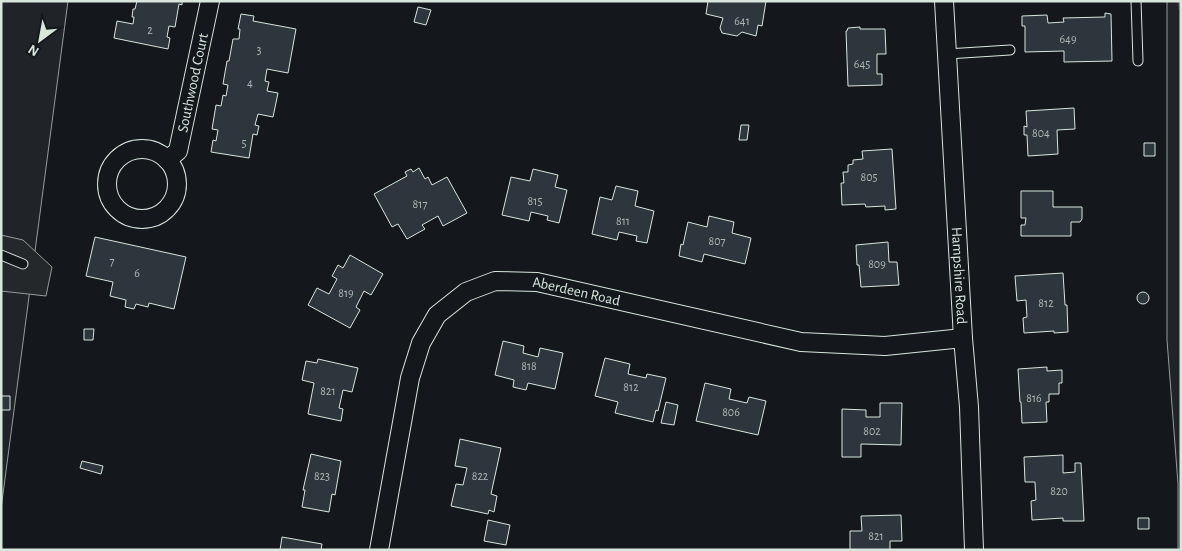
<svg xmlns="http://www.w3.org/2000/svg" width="1182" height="551" font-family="'Alegreya Sans',sans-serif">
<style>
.green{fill:#202428;stroke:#939e99}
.parking{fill:#24282b;stroke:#939e99}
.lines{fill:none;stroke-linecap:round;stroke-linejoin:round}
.stream{stroke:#363b3e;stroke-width:5.5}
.building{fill:#2c363c;stroke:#d8e6dc}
.service-casing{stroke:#d8e6dc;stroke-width:11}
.minor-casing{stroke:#d8e6dc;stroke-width:20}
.service{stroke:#14181c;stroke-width:9}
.minor{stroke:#14181c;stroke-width:18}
.labels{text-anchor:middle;stroke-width:4;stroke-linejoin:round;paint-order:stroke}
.number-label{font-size:12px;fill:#adbab4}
.street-label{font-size:15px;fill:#d8e6dc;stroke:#14181c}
</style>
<rect width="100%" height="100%" fill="#14181c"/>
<!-- green -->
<path class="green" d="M1,1h67l-67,508z
M1167,1h14v549h-3v-66l-11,-144z"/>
<!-- parking -->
<path class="parking" d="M1,235l22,5 29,27 -6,29 -45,-5z"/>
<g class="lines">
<!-- stream -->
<path class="stream" d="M1180,1l1,7"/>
</g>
<!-- building -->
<path class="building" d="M137,1h45v4l-3,-1 -4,23 -6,-1 -2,11 3,1 -2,11 -54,-11 3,-17 16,3 1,-7h-2l1,-8h2z
M708,1h58l-4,25 -4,-1 -2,11 -14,-4 -5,4 -15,-3 -2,-5 3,-10 -17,-4z
M418,7l13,3 -5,15 -12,-3z
M1105,13l6,1 1,47 -48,1v-11l-39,1v-26h-3v-10l25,-1 1,8 16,-1 -1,-4 42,-1z
M241,14l13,2 -1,5 43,8 -8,44 -21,-4 -2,12 4,1 -2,9 11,2 -5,24 -15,-3 -3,11 4,1 -2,9 -4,-1 -4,24 -38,-6 2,-12 3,1 2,-11 -6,-1 4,-24 5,1 2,-11 3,1 2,-11 -5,-1 4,-23h2l4,-22h6l1,-10h-2z
M860,27v2h25l1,25h-9v20h5v11l-34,1 -2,-55h1l1,-3z
M1074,108l1,21 -18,1 1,24 -30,2 -1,-21h-3v-9l3,1 -1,-16z
M741,125h8l-2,15h-8z
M1144,143h11v13h-11z
M892,149l4,60 -11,1v-4l-19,1 -1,-3 -23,1 -1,-22h3l-1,-11h5v-7l5,-1v-4l10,-1 -1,-8z
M419,168l6,11 3,-2 4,8 15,-8 20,36 -24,13 -5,-10 -16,9 3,4 -18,10 -9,-15 -6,3 -18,-33 33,-18 -2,-4 6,-3 2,3z
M533,169l25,6 -3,12 12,3 -8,33 -12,-3 1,-4 -17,-4 -2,9 -27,-6 9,-38 19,4z
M616,186l22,5 -3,15 19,5 -7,32 -11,-2 1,-5 -18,-4 -2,8 -25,-6 8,-37 12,3z
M1021,191h32v16h29v12l-2,3h-9v14h-50v-11h4l1,-7h-5z
M709,216l25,6 -2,11 19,5 -6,26 -41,-10 -2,8 -23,-6 2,-12 2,1 5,-23 19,5z
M95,237l91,20 -12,52 -25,-6 -1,4 -12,-3 -2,5 -9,-2 1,-7 -16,-4 3,-14 -27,-6z
M888,242l1,20h8l2,23 -38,2 -2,-22h-2l-1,-20z
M350,255l33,19 -12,21 -7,-4 -8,16 4,3 -10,18 -42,-23 9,-17 12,6 8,-15 -5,-3 6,-11 5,3z
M1063,273l2,32h2l1,27 -14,1v-2l-30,2 -1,-15 4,-1 -1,-17 -9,1 -2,-25z
M1137 298a6 6 0 1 1 12 0a6 6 0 1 1-12 0Z
M84,329h10l-1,11h-9z
M503,341l21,5 -1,7 15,4 2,-9 23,5 -8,36 -27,-6 -2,7 -13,-3 1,-7 -19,-5z
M605,358l25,6 -2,10 18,4 1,-4 19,4 -8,33 -2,-1 -3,12 -38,-9 3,-11 -23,-6z
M318,359l40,9 -6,24 -9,-2 -4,18 4,1 -2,12 -33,-7 6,-31 -12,-3 4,-19 11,2z
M1047,367v4l15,-1v13h-3v11h-10v8h-3l1,20 -25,1 -1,-21h-1l-2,-33z
M705,383l26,6 -2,10 18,4 2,-6 17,4 -8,34 -62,-14z
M1,396h9v14h-9z
M666,402l12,3 -4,20 -13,-2z
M880,403h22l-1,42 -40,-1v13h-19v-48l24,1v7h14z
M460,439l41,9 -10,46 6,2 -3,16 -5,-2 -1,4 -37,-8 5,-22 7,1 4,-17 -12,-2z
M311,454l30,7 -6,34 -3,-1 -3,18 -27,-5 3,-17h-2z
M1063,455v18l12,-1v-9h6l3,58h-21v-3l-31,2 -1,-19 5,-1 -1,-18h-10l-1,-25z
M82,461l21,5 -2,8 -21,-6z
M901,515l1,26h-12v9h-40v-19h12l-1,-15z
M1138,518h11v11h-11z
M488,520l22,5 -4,20 -22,-4z
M282,537l40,7 -1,6h-41z"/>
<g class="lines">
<!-- service casing -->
<g class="service-casing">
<path id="service" d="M1136,1l2,60
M947,54l63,-4
M1,255l22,9"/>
</g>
<!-- minor casing -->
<g class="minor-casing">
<g id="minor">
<path id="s1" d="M944,1l19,337 6,69 5,143"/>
<circle cx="142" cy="184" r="35"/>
<path id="s2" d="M167,160l11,-9 32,-150"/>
<path id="s3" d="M379,550l31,-172 11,-35 16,-28 29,-23 29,-11 42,1 264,60 84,4 78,-8"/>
</g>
</g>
<!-- service -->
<use href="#service" class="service"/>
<!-- minor -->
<use href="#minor" class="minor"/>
</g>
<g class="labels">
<!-- number labels -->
<g class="number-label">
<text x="742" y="25">641</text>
<text x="150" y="34">2</text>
<text x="1068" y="43">649</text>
<text x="259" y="54">3</text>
<text x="862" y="68">645</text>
<text x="250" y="87">4</text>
<text x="1041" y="137">804</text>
<text x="244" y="147">5</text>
<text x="869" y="181">805</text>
<text x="535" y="205">815</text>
<text x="420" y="208">817</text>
<text x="623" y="225">811</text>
<text x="717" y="245">807</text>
<text x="112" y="265">7</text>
<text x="877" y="268">809</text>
<text x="137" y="277">6</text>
<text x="346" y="297">819</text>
<text x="1046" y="307">812</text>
<text x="529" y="370">818</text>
<text x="631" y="391">812</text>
<text x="328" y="395">821</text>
<text x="1034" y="402">816</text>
<text x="731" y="416">806</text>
<text x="872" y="435">802</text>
<text x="322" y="480">823</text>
<text x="480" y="480">822</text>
<text x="1059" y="495">820</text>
<text x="876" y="540">821</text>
</g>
<!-- street labels -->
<g class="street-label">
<text dy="5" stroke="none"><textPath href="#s2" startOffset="84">Southwood Court</textPath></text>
<text dy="5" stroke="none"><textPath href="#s1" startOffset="275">Hampshire Road</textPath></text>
<text dy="5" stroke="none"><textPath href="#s3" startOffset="394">Aberdeen Road</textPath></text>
</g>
</g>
<!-- border -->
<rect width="1182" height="551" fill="none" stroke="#d8e6dc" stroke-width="5"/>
<!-- north arrow -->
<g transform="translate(40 40) rotate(212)" stroke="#14181c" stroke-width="4" paint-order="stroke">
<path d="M0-4L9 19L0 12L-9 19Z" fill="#d8e6dc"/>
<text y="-8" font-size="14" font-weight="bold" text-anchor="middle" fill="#d8e6dc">N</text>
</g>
</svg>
